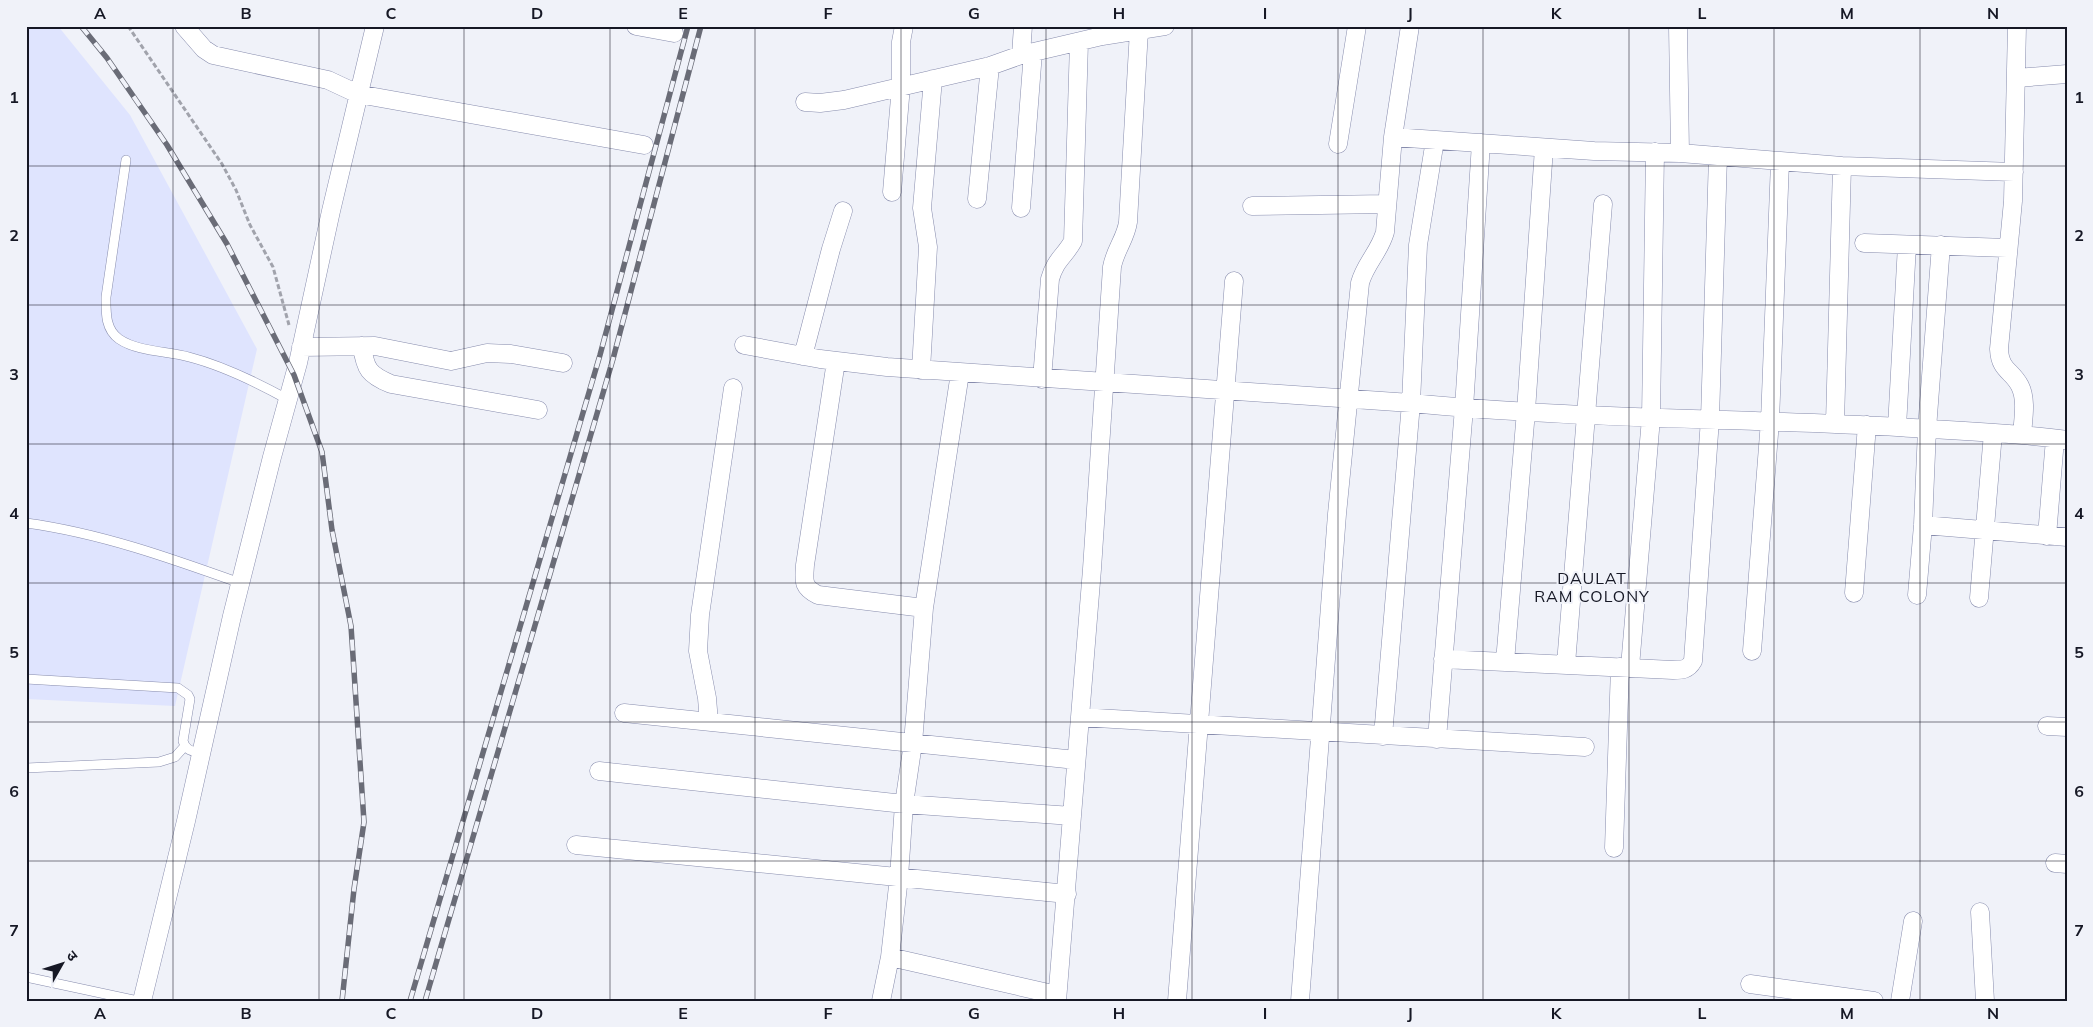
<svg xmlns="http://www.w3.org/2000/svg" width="2093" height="1027" font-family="Mulish,'Noto Sans Devanagari',sans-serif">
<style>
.built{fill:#dfe4fe}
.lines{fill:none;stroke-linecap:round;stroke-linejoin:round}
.lane-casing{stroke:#878cad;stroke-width:10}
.street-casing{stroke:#878cad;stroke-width:19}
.path{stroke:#a1a3ac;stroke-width:3;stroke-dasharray:5 2.5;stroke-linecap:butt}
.lane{stroke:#fff;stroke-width:9}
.street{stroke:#fff;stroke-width:18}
.rail-casing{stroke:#6a6c77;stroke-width:5.5}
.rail{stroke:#f0f2f9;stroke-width:4;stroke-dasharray:11;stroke-linecap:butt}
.grid{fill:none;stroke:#161825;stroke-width:1;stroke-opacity:0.55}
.labels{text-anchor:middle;stroke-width:4;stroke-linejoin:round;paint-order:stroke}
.neighbourhood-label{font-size:16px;letter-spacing:1px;fill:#161825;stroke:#f0f2f9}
.neatline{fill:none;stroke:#161825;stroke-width:2}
.grid-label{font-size:16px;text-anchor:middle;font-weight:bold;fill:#161825}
</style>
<rect width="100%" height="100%" fill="#f0f2f9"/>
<!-- built -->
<path class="built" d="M26,26h32l72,89 127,234 -82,357 -149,-7z"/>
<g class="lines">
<!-- lane casing -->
<g class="lane-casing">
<path id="lane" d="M126,160l-20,137c0,15 -1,32 13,42 19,13 49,12 70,18 35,9 67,25 98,42
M26,523c74,10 144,35 214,60
M26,679l152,9 10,7 2,4 -7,42c3,10 9,10 18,12
M26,768l133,-6 16,-5 9,-10
M26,977l112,24"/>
</g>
<!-- street casing -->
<g class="street-casing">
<path id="street" d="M184,26l20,23 9,6 115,25 30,14 286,51
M636,26l38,7
M1678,26l2,127 162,13 172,6
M2017,26l-4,175 -14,148c1,22 13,21 21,37 7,14 3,34 2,49
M1021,55l2,-29
M2017,78l50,-4
M805,102l15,1 24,-3 146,-34 31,-11 81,-19 63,-10
M1393,137l201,14 86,2
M1338,144l19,-118
M892,192l9,-106v-44l3,-16
M977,199l13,-133
M1252,206l135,-2
M1021,208l12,-156
M1864,243l143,5
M744,345l76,14 67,8 524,36c162,16 325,15 486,24 57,4 114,5 170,13
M362,346c3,23 7,29 29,38l147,26
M301,347l74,-1 76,15 36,-8 24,1 52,9
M803,356l28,-107 12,-38
M836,361l-31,204c-1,16 -3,22 13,30l106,13
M921,370l7,-123 -6,-39 11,-129
M1042,379l8,-100c5,-19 15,-23 23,-38l6,-199
M1835,423l7,-257
M1897,427l10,-182
M1923,525l144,12
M2047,536l8,-97
M1854,593l13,-168
M1917,595l6,-70 4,-96 14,-184
M1979,598l14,-165
M1752,651l18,-230 10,-259
M1443,659l230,11c9,0 15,0 20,-9l17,-242 8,-263
M1505,662l21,-251 18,-263
M1566,664l37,-460
M1630,667l21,-249 4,-266
M624,713l452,47
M1080,717l505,30
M709,722l-2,-24 -9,-47 2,-36 33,-227
M2047,726l20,1
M1383,736l28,-333 7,-158 17,-105
M1437,739l27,-331 17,-265
M599,771l305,33 168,12
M576,845l491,49
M1614,848l6,-181
M2055,863l12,1
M1980,912l5,89
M890,957l167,38
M1750,984l124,17
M142,1001l44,-180 46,-205 40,-159 26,-94 33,-152 44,-185
M881,1001l9,-44 9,-80 5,-73 9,-61 11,-135 36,-235
M1057,1001l35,-432 20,-302c3,-17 14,-29 16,-45l11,-192
M1177,1001l57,-720
M1300,1001l37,-487 23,-231c5,-19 20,-32 25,-51l8,-95 17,-111
M1900,1001l13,-80"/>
</g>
<!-- path -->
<path class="path" d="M128,26l94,138 14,26 14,35 23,42 16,58"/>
<!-- lane -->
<use href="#lane" class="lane"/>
<!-- street -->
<use href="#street" class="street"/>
<!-- rail casing -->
<g class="rail-casing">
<path id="rail" d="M81,26l26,32 60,87 60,99 67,131 28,77 10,78 19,96 13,196 -10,67 -12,112
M410,1001l190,-646 88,-329
M425,1001l188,-642 88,-333"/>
</g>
<!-- rail -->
<use href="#rail" class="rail"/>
</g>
<!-- grid -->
<path class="grid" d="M173,26v975M319,26v975M464,26v975M610,26v975M755,26v975M901,26v975M1046,26v975M1192,26v975M1338,26v975M1483,26v975M1629,26v975M1774,26v975M1920,26v975M26,166h2041M26,305h2041M26,444h2041M26,583h2041M26,722h2041M26,861h2041"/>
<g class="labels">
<!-- neighbourhood labels -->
<g class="neighbourhood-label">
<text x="1592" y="584">DAULAT<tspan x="1592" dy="18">RAM COLONY</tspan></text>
</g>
</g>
<!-- border -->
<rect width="2093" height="1027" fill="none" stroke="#f0f2f9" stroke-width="55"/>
<!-- north arrow -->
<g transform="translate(62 964) rotate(51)" stroke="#f0f2f9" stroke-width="4" paint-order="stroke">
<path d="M0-4L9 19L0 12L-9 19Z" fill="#161825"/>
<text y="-8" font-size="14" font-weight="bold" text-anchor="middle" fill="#161825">उ</text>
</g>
<rect x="28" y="28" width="2038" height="972" class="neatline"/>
<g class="grid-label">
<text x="100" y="19">A</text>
<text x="246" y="19">B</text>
<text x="391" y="19">C</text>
<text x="537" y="19">D</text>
<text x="683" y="19">E</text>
<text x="828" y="19">F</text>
<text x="974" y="19">G</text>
<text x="1119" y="19">H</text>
<text x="1265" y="19">I</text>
<text x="1410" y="19">J</text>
<text x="1556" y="19">K</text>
<text x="1702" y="19">L</text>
<text x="1847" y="19">M</text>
<text x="1993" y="19">N</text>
<text x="14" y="103">1</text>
<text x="2079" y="103">1</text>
<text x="14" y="241">2</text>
<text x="2079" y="241">2</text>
<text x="14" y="380">3</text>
<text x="2079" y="380">3</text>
<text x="14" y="519">4</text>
<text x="2079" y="519">4</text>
<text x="14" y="658">5</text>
<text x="2079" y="658">5</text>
<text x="14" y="797">6</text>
<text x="2079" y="797">6</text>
<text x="14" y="936">7</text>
<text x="2079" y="936">7</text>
<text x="100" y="1019">A</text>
<text x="246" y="1019">B</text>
<text x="391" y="1019">C</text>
<text x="537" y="1019">D</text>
<text x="683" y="1019">E</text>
<text x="828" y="1019">F</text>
<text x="974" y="1019">G</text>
<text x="1119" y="1019">H</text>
<text x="1265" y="1019">I</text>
<text x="1410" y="1019">J</text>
<text x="1556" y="1019">K</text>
<text x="1702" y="1019">L</text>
<text x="1847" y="1019">M</text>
<text x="1993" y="1019">N</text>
</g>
</svg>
